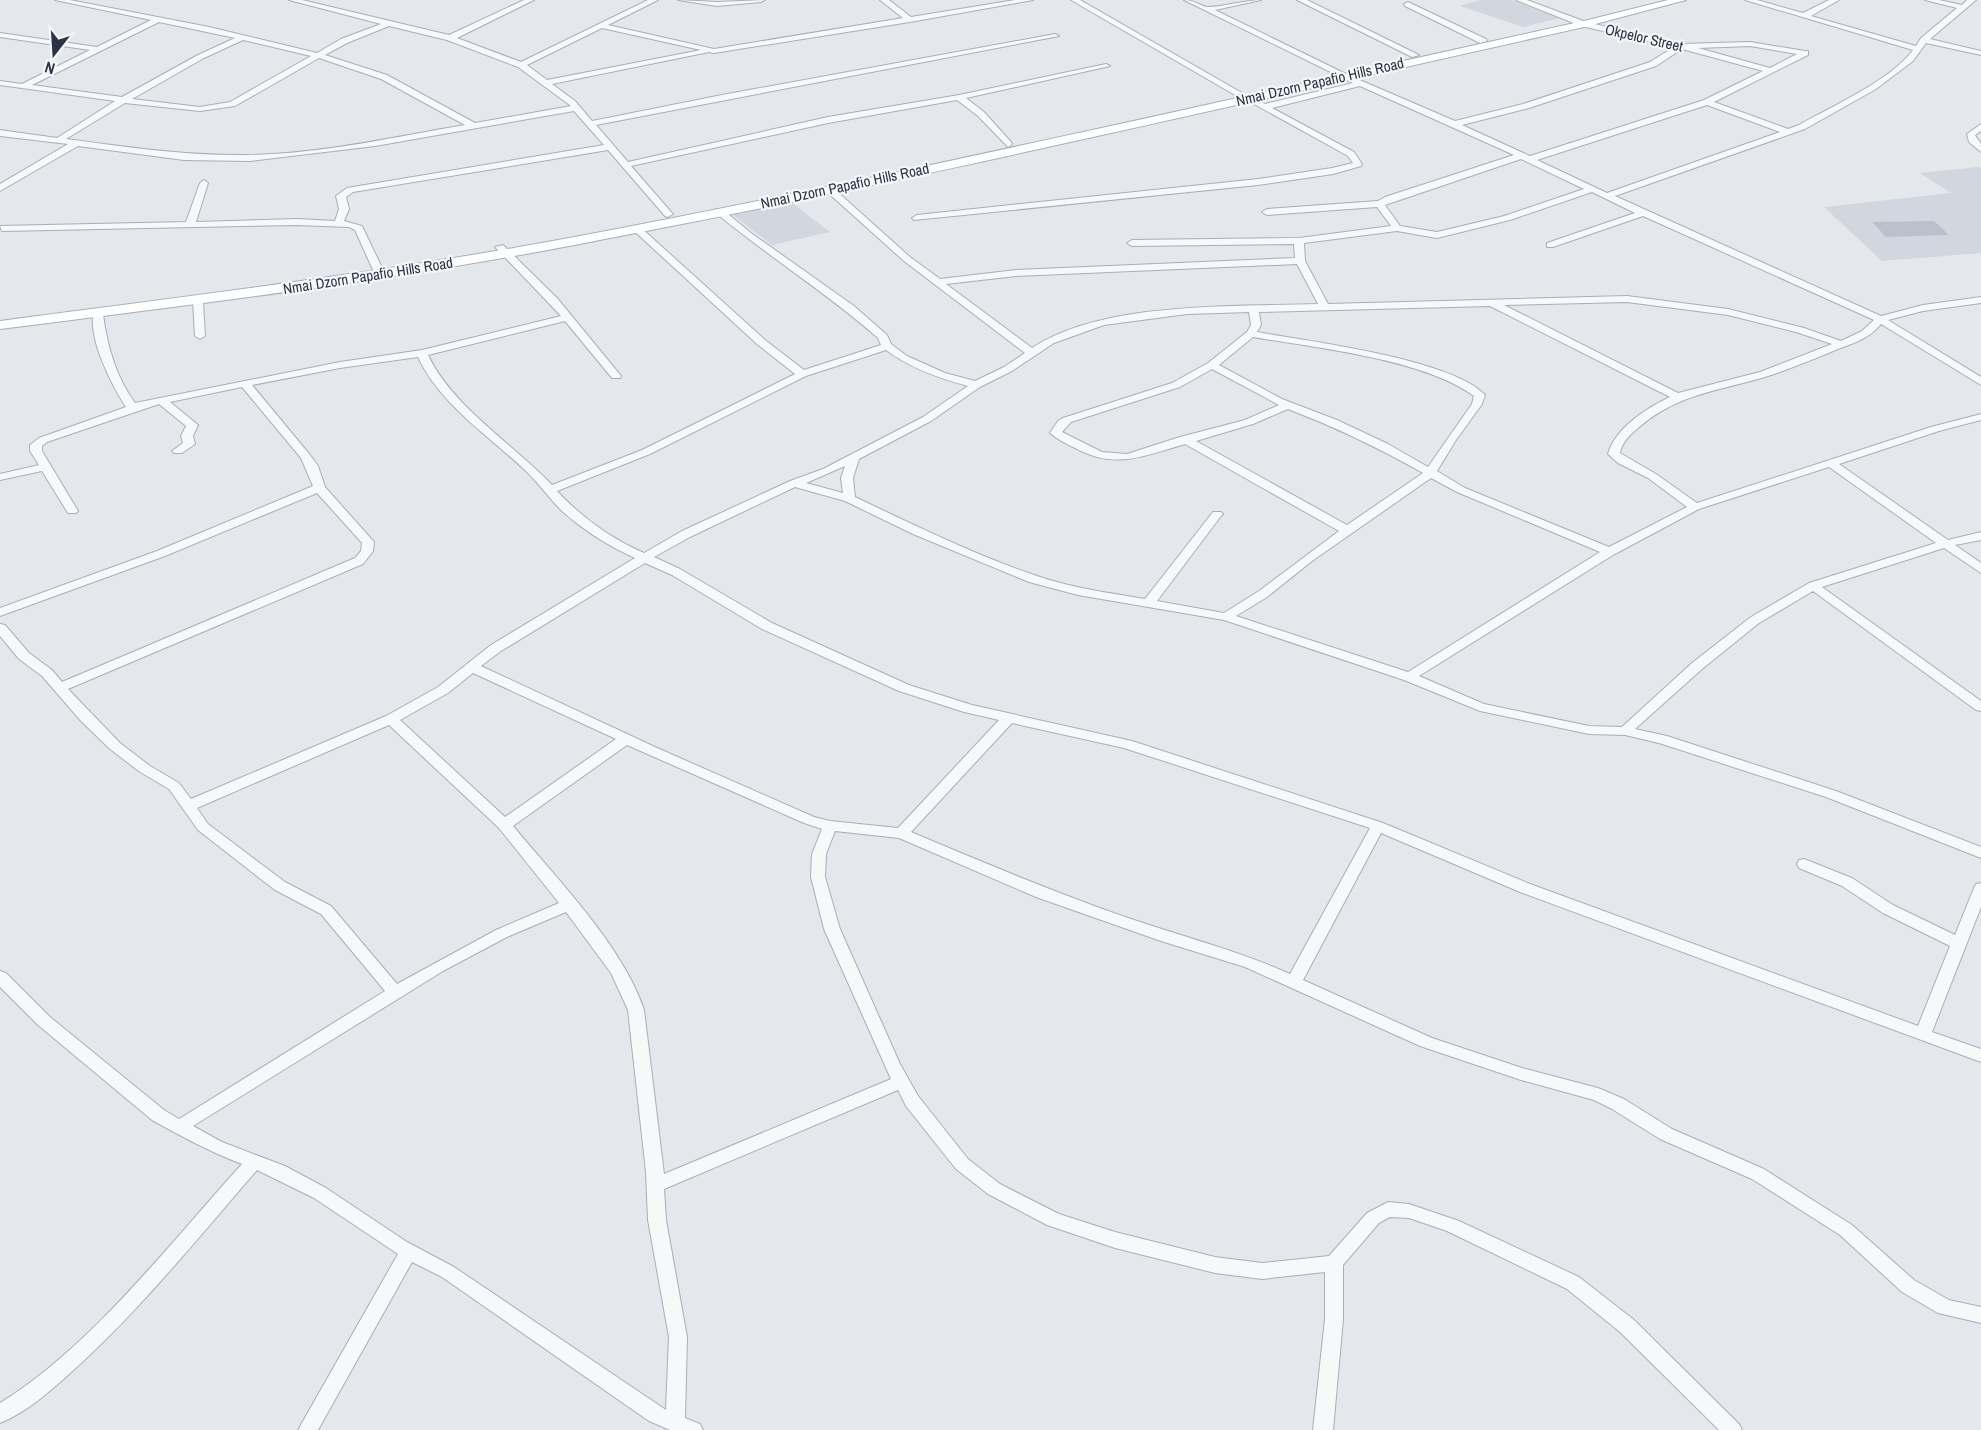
<svg xmlns="http://www.w3.org/2000/svg" width="1981" height="1430" font-family="'Archivo Narrow',sans-serif">
<style>
.built{fill:#d2d6de}
.building{fill:#bbc0ca}
.lines{fill:none;stroke-linecap:round;stroke-linejoin:round}
.street-casing{stroke:#a9aeb7;stroke-width:2}
.secondary-casing{stroke:#a9aeb7;stroke-width:2}
.street{fill:#f7f8fa;fill-rule:evenodd}
.secondary{fill:#fff;fill-rule:evenodd}
.labels{text-anchor:middle;stroke-width:4.5;stroke-linejoin:round;paint-order:stroke}
.far-street-label{font-size:15px;fill:#2b3445;stroke:#f4f6f9}
</style>
<rect width="100%" height="100%" fill="#e4e7ec"/>
<!-- built -->
<path class="built" d="M1480,0h31l49,18 -37,9 -63,-21z
M1978,167l3,1v85l-99,8 -58,-54 127,-14 -31,-20z
M788,200l42,32 -58,13 -43,-33z"/>
<!-- building -->
<path class="building" d="M1934,221l15,14 -63,2 -14,-15z"/>
<g class="lines">
<!-- street casing -->
<g class="street-casing">
<path id="street" d="M55,0h15l139,27 108,26 24,-14 40,-15 -92,-24h13l147,35 75,-35h10l-77,38 64,24 127,-62h10l-50,25 106,24 189,-31 -23,-18h9l22,17 104,-17h18l-123,22 -196,31 -5,-1 -157,32 23,17 17,20 130,-26 333,-61 4,2 -463,89 32,37 200,-45 131,-22 147,-31 4,2 -144,32 18,14 27,30 1,2 -4,3 -30,-31 -21,-16 -129,23 -197,43 40,46 2,2 -5,3 -3,-1 -57,-66 -255,42 -7,5 3,12 -5,12 18,5 21,44 -5,3 -5,-3 -18,-40 -6,-3 -52,-2 -295,6 -2,-5 186,-4 14,-39 4,-3 4,3 -12,39 101,-3 38,2 4,-12 -3,-13 11,-8 257,-43 -30,-34 -199,35 -125,15 -66,-1 -106,-14 -78,45v-7l68,-40 -68,-8v-6l57,8 58,-37 -115,-16v-4l22,3 68,-34 -90,-13v-4l97,14 54,-27zM159,22l76,16 -37,17 -76,42 -90,-12zM389,26l58,14 71,27 53,39 -96,17 -88,-48 -62,-20 22,-12zM602,28l99,22 -154,30 -20,-15zM243,40l68,16 -81,46 -30,5 -68,-8 72,-41zM319,58l62,21 84,46c-71,12 -144,29 -217,30 -61,1 -121,-8 -182,-16l59,-36 75,8 35,-5z
M678,0l39,2 48,-2 -4,2 -44,4z
M1071,0h9l162,93 -7,2z
M1184,0c11,0 14,5 23,7 9,1 40,-7 54,-7l-46,10 133,65 107,46 68,-17 127,-42 24,-15 -93,-21 -65,-26h11l59,22 94,22 70,-2 55,9h3v4l-94,47 74,27 11,-4c33,-19 91,-44 114,-75l-168,-50h12l46,13 26,-13h10l-28,16 105,30 5,-8 36,-30 -32,-8h14l23,5 5,-5h9l-46,39 51,12v4l-55,-12 -13,18 -37,28 -71,40 -190,67 266,120 42,-11 58,-8v6l-58,8 -35,9 93,57v8l-100,-61c-11,14 -27,19 -43,25 -24,10 -48,20 -73,28 -47,14 -88,17 -127,51 -8,7 -16,14 -18,25l36,21 41,29 234,-76 50,-13v6l-42,11 -100,33 109,76 33,-8v8l-26,5 26,18v10l-37,-25 -122,39 159,114v10l-5,-1 -163,-119 -54,32 -57,46 -67,60 32,7 169,55 145,56v11l-155,-61 -167,-54 -34,-8 -36,-1 -109,-23 -76,-31 -180,-60 -146,-25 -49,-13 -116,-48 -68,-33 -50,-14 -105,50 -36,20 26,12 92,54 137,62 63,20 160,36 251,82 147,61 388,142 32,-80 -67,-33 -41,-27 -43,-18 -2,-4 2,-4 5,-1 48,19 41,27 62,30 19,-47 2,-4 5,-1v24l-49,125 49,17v13l-461,-170 -139,-59 -78,147 129,58 90,30 76,20 26,11 48,30 92,40 88,56 62,55 35,20 32,7v16l-43,-10 -36,-21 -62,-57 -88,-56 -92,-40 -48,-30 -18,-9 -73,-20 -101,-34 -175,-79 -84,-26 -125,-44 -137,-59 -64,-7 -9,23 -1,23 15,52 60,135 18,32 50,63 32,25 59,30 56,18 100,25 47,6 67,-7 38,-43 21,-11 21,2 50,17 120,56 55,43 105,104 3,6h-23l-99,-98 -53,-43 -120,-58 -38,-13 -19,-1 -11,6 -36,42v54l-10,111h-20l12,-111v-47l-63,7 -47,-6 -100,-25 -68,-23 -59,-31 -32,-25 -50,-63 -8,-16 -234,99 2,31 21,117 -2,81 15,6 3,6h-33l-21,-9 -207,-144 -30,-15 -94,168h-20l100,-176 -84,-56 -57,-28c-61,70 -120,144 -190,206 -19,17 -42,37 -67,47v-20c91,-56 170,-160 242,-239 -32,-12 -61,-28 -90,-44l-114,-95 -38,-38v-16l6,2 44,44 114,93 15,9 206,-128 -64,-77 -46,-24 -77,-60 -29,-41 -29,-17 -30,-23 -29,-28 -39,-45 -23,-17 -19,-23v-12l5,1 24,28 23,17 10,12 293,-124 6,-7 1,-8 -45,-50 -152,63 -165,60v-8l157,-57 156,-65 -12,-28 -59,-71 -72,15 28,23 -5,11 2,8 -13,9h-8l-2,-2 11,-8 -2,-7 5,-10 -27,-22 -112,38 -5,4v5l36,60 -2,2h-8l-26,-42 -42,9v-6l39,-9 -9,-14v-6l9,-7 87,-31c-14,-21 -39,-70 -32,-95l4,-1 5,3c4,32 13,63 32,89l205,-41 82,-12 139,-34 -66,-69 8,-2 54,53 64,78 -1,2h-8l-47,-57 -137,34c23,50 85,89 124,130l90,-35 153,-76 -38,-30 -124,-114v-4h6l126,114 39,30 77,-25 -3,-7c-51,-45 -109,-81 -162,-125v-4h6l29,24 103,73 33,29 4,9 16,12 38,17 30,8 29,-14 21,-14 -121,-92 -78,-70v-4h6l78,70 30,22 76,-9 279,-12 -1,-14 -162,2 -5,-3 5,-3 167,-2 92,-12 -14,-19 -110,8 -5,-3 5,-3 111,-8 7,-4 129,-42 -154,-69 -88,22 82,44 8,12 -1,2 -28,8 -75,11 -344,35 -2,-2 5,-3 341,-36 74,-11 21,-5 -5,-7 -103,-57 7,-2 13,7 88,-21zM1750,46l47,8 -27,14 -72,-20zM1682,49l81,22 -59,29 -174,56 -68,-31 67,-17 127,-42zM1707,105l73,27 -173,61 -70,-33zM1521,159l63,30 -80,27 -67,16 -37,-6 -15,-21zM1592,192l43,21 -88,30v4h6l90,-31 231,104 -12,11 -21,10 -37,-13 -76,-19 -101,-13 -299,8 -23,-43 -1,-18 93,-12 40,7 73,-18zM1297,264l21,40c-85,3 -214,-3 -286,44l-86,-64 70,-8zM1627,302l101,13 68,17 36,12 -72,28 -82,21 -174,-88zM1490,306l180,91c-23,11 -55,31 -62,57l10,9 30,15 39,29 -78,40 -144,-59 -28,-17 19,-31 26,-36 3,-9c-33,-36 -177,-54 -228,-63l4,-7 -2,-13zM1249,312l2,13 -4,7 -39,31 -36,20 -109,35 -5,3 -8,12c7,6 16,11 25,15 40,22 69,8 110,-4l154,87 -80,60 -35,22 -67,-12 64,-85 2,-2 -2,-2h-8l-68,87c-36,-6 -73,-11 -108,-23 -62,-21 -123,-51 -182,-79l-2,-19 6,-19 72,-38 49,-34 32,-16 42,-28 50,-18 83,-11zM1253,337c63,11 171,22 221,59l-2,8 -44,63 -40,-23 -51,-24 -55,-21 -63,-34zM886,350c24,18 52,28 82,36l-45,31 -100,52 -33,12 -108,50 -38,22c-32,-14 -63,-36 -87,-62l93,-37 156,-78zM418,357c22,48 73,80 110,116 12,12 22,26 34,38 21,19 48,36 73,47l-144,87 -53,42 -52,29 -195,83 -12,-16 -29,-17 -30,-23 -52,-54 295,-125 10,-13 1,-9 -49,-55 -7,-21 -8,-11 -58,-70 88,-17zM1212,369l67,36 -34,15 -65,17 -53,17 -25,-2 -40,-20 9,-10 109,-35zM1288,409c47,18 91,39 135,64l-76,52 -151,-84 57,-17zM845,466l-4,12 2,15 -37,-10zM1829,467l107,76 -127,40 -58,34 -59,46 -70,64 -33,-1 -105,-22 -65,-28 194,-121 86,-46zM1431,478l26,14 143,60 -192,120 -172,-56 31,-19 45,-36zM645,563l27,12 90,54 137,62 65,21 35,8 -101,108 -68,-7 -16,-4 -159,-70 -174,-81 20,-15zM473,673l143,66 -111,78 -105,-97 48,-27zM1012,723l112,25 246,80 -80,146c-51,-23 -106,-37 -159,-55 -75,-26 -147,-56 -220,-87zM389,725l110,103 60,75 -63,27 -99,54 -66,-78 -46,-24 -77,-58 -11,-16zM627,745l177,78 18,6 -10,25 -1,23 13,52 67,150 -227,95 -20,-164c-21,-64 -88,-132 -131,-184zM566,912l45,61 17,37 18,162 2,48 21,117 -3,73 -212,-143 -47,-25 -81,-54 -41,-22 -63,-24 -29,-16 250,-155 64,-34z
M1297,0h10l112,55 -7,2z
M1408,2l78,37 1,2 -7,2 -75,-37 -1,-2z
M1981,124v7l-6,4 6,9v8l-12,-10 -2,-8z
M198,298l5,3 2,35 -5,3 -5,-3 -2,-35z"/>
</g>
<!-- secondary casing -->
<g class="secondary-casing">
<path id="secondary" d="M1668,0h18l-102,27c-338,75 -675,155 -1015,219 -188,36 -379,59 -569,83v-8c190,-25 381,-48 569,-83 340,-64 677,-143 1015,-217z"/>
</g>
<!-- street -->
<use href="#street" class="street"/>
<!-- secondary -->
<use href="#secondary" class="secondary"/>
</g>
<g class="labels">
<!-- far-street labels -->
<g class="far-street-label">
<text transform="translate(1644 38) rotate(13)" y="5">Okpelor Street</text>
<text transform="translate(1320 82) rotate(-13)" y="5">Nmai Dzorn Papafio Hills Road</text>
<text transform="translate(845 186) rotate(-12)" y="5">Nmai Dzorn Papafio Hills Road</text>
<text transform="translate(368 276) rotate(-9)" y="5">Nmai Dzorn Papafio Hills Road</text>
</g>
</g>
<!-- north arrow -->
<g transform="translate(54 54) rotate(197)" stroke="#f4f6f9" stroke-width="4.5" paint-order="stroke">
<path d="M0-4.5L10 22L0 15L-10 22Z" fill="#2b3445"/>
<text y="-9" font-size="16" font-weight="bold" text-anchor="middle" fill="#2b3445">N</text>
</g>
</svg>
